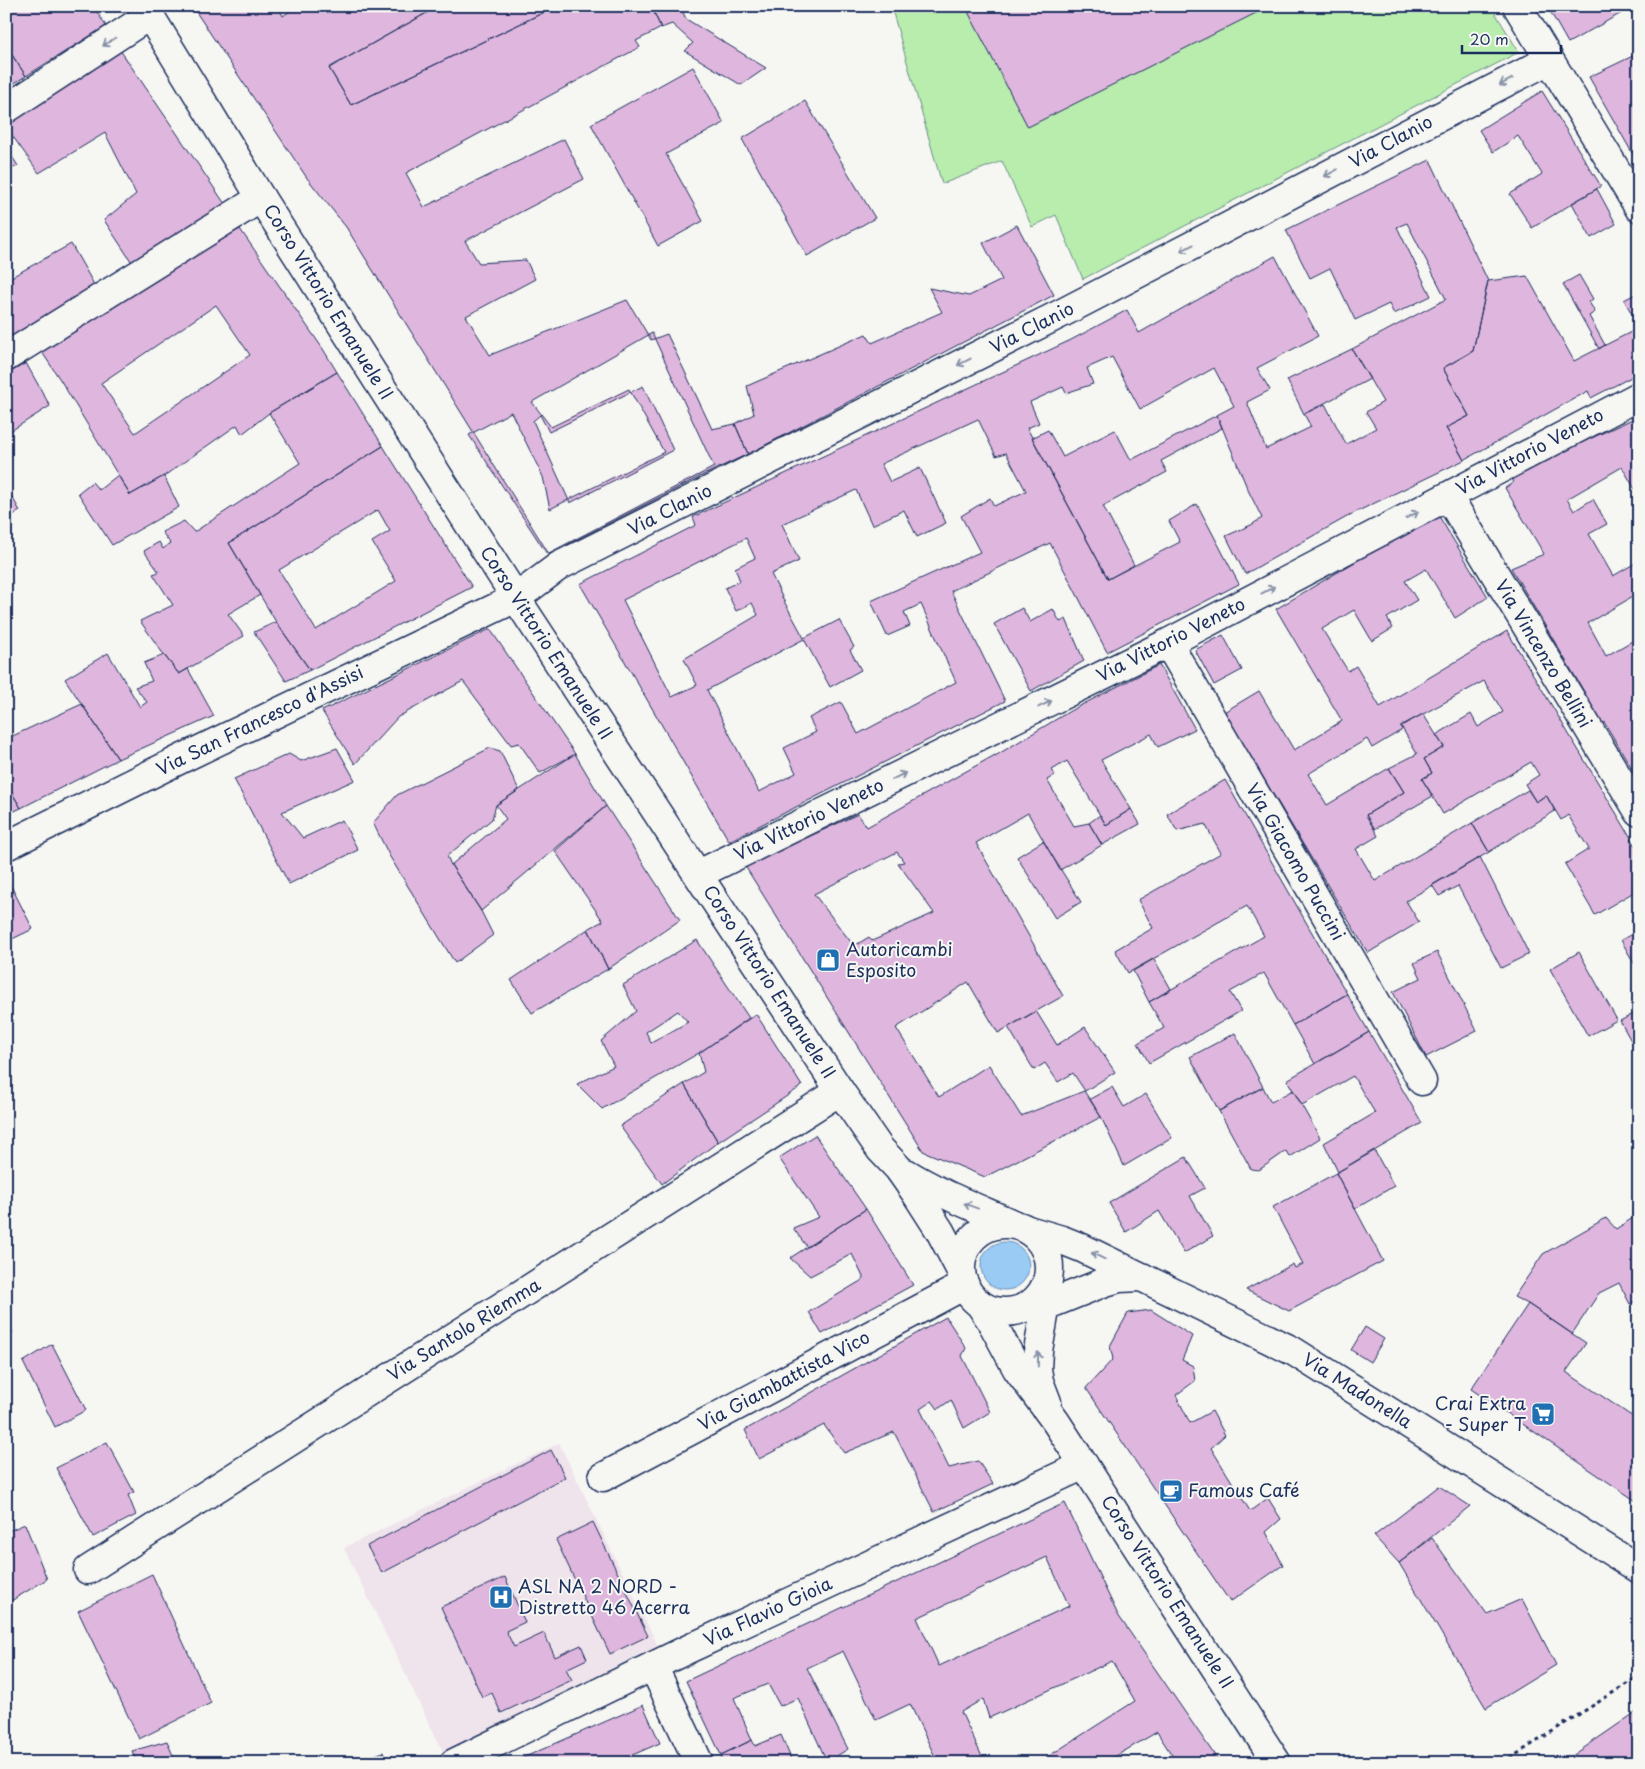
<svg xmlns="http://www.w3.org/2000/svg" width="1645" height="1769" font-family="'Playpen Sans',sans-serif">
<style>
.built{fill:#efe3ec}
.green{fill:#b8edae;stroke:#6a8e86}
.water{fill:#99cbf5;stroke:#678db9}
.building{fill:#dfb6dd;stroke:#1b2f5e;fill-rule:evenodd}
.lines{fill:none;stroke-linecap:round;stroke-linejoin:round}
.minor-casing{stroke:#1b2f5e;stroke-width:31}
.major-casing{stroke:#1b2f5e;stroke-width:31}
.path{stroke:#1b2f5e;stroke-width:3;stroke-dasharray:4 4;stroke-linecap:butt}
.minor{stroke:#f6f6f2;stroke-width:28}
.major{stroke:#f6f6f2;stroke-width:28}
.oneway{stroke:#8892a8}
.labels{text-anchor:middle;stroke-width:4;stroke-linejoin:round;paint-order:stroke}
.street-label{font-size:18px;fill:#1b2f5e;stroke:#f6f6f2}
.poi-label{font-size:18px;fill:#1b2f5e;stroke:#f6f6f2;text-anchor:start}
</style>
<rect width="100%" height="100%" fill="#f6f6f2"/>
<filter id="ink" filterUnits="userSpaceOnUse"><feTurbulence type="fractalNoise" baseFrequency=".02" numOctaves="2"/><feDisplacementMap in="SourceGraphic" scale="10" xChannelSelector="R" yChannelSelector="G"/><feConvolveMatrix kernelMatrix="1 2 1 2 8 2 1 2 1" color-interpolation-filters="sRGB"/></filter>
<g filter="url(#ink)">
<!-- built -->
<path class="built" d="M559,1443l99,203 -215,106 -99,-204z"/>
<!-- green -->
<path class="green" d="M891,6h600l28,46 -436,227 -27,-64 -24,12 -30,-66 -60,23z"/>
<!-- water -->
<path class="water" d="M981 1266a24 24 0 1 1 48 0a24 24 0 1 1-48 0Z"/>
<!-- building -->
<path class="building" d="M6,6h87l13,20 -80,50 -20,-30z
M192,6h86l5,10 14,-10h142l-110,62 22,37 206,-99h70l2,6 11,-6h11l10,22 -25,13 4,6 -234,126 18,34 140,-68 20,40 -119,62 14,22 47,-3 9,19 -69,37 24,39 137,-55 24,40 16,-6 45,95 23,-5 13,30 -51,24 -148,76 -203,-327 -39,-49zM643,386l30,64 -103,53 -37,-82 7,-6 9,17z
M439,6h118l-206,99 -22,-37z
M627,6h13l-11,6z
M651,6h29l6,13 80,49 -25,17 -56,-34 8,-8 -21,-19 -11,4z
M965,6h305l-242,121z
M1563,6h71l-66,37 -17,-30z
M6,46l20,30 -20,12z
M118,47l107,157 -92,60 -29,-44 32,-26 -31,-61 -66,40 -33,-46v-6z
M1639,53v112l-50,-88z
M693,67l31,56 -58,31 37,67 -45,25 -67,-122z
M1542,91l59,95 -69,42 -22,-34 32,-20 -24,-38 -25,16 -14,-22z
M805,101l70,117 -68,38 -65,-117z
M6,147l12,19 -12,5z
M1430,160l58,121 -15,70 -30,17 26,48 -23,12 18,32 -110,53 -109,61 -19,-38 25,-11 11,-7 -14,-28 -31,-75 17,-9 -20,-38 -74,41 -28,-52 -25,11 6,16 -27,9 -3,-6 -33,15 9,21 -12,5 81,151 72,-37 -11,-21 28,-17 42,80 -132,68 -57,-109 -99,48 54,110 -276,140 -149,-257 116,-59 -3,-8 378,-177 56,-30 12,23 136,-77 43,80 -61,32 13,22 -23,12 19,47 45,-22 -7,-13 21,-10 21,40 30,-16 -10,-16 17,-10 -31,-53 94,-50 -39,-76 -10,4 34,69 -37,18 -5,-10 -34,16 -25,-52 -20,10 -24,-48zM978,419l18,37 10,-3 20,38 -32,15 -4,-8 -29,18 19,36 -109,49 16,35 23,-10 -6,-14 17,-8 35,78 -98,52 -17,-32 -32,16 7,14 -32,16 12,25 -37,19 -52,-102 97,-51 26,48 31,-17 -11,-20 4,-3 -15,-27 -35,18 -19,-35 -14,-29 28,-13 -17,-37 74,-34 16,35 32,-15 13,27 29,-14 -26,-55 -30,14 -9,-18zM746,538l9,20 -20,10 5,13 -15,7 11,23 16,-8 6,12 -74,44 13,26 -25,12 -49,-97z
M1597,189l19,35 -25,14 -19,-35z
M1017,225l37,70 -306,159 -13,-30 19,-10 -7,-28 119,-52 6,9 70,-31 -13,-24 40,8 33,-16 -19,-37z
M240,229l83,120 14,23 -68,41 -27,21 -5,-9 -73,51 -34,19 -69,-114 -25,-38zM216,305l34,50 -115,78 -34,-50z
M71,244l25,44 -90,51v-59z
M1579,275l14,24 -4,3 6,10 -6,4 16,29 -6,4 -36,-65z
M1527,276l47,85 65,-33v45l-48,25 -3,-7 -124,69 -18,-32 23,-12 -26,-48 30,-17 15,-70z
M1639,292v34l-15,-26z
M652,333l62,134 -167,87 -78,-119 42,-23 32,65 7,32 114,-57 -35,-63 -78,38 -19,-25z
M1352,349l18,30 -66,35 -17,-34z
M26,363l24,43 -44,28v-59z
M337,372l46,74 -154,97 31,52 -32,19 16,22 -65,38 -15,-19 -24,-34 33,-16 -20,-31 6,-2 -15,-21 15,-9 4,7 7,-6 -8,-11 22,-11 10,11 106,-69 -31,-50z
M1217,415l5,13 -61,33 6,11 -64,34 31,59 -26,14 -76,-141 16,-8 15,27 52,-27 16,30z
M1639,416v80l-17,-29 -55,32 7,12 19,-12 14,25 -18,10 24,42 26,-15v32l-51,30 18,33 33,-19v66l-2,1 2,2v74l-35,-58 -5,3 -17,-28 4,-2 -75,-127 33,-14 -39,-66 9,-6 -4,-6z
M383,446l89,141 -162,83 -34,-48 -47,-79zM378,510l12,21 -18,11 24,39 -80,49 -37,-60z
M118,475l12,20 34,-19 15,31 -67,38 -34,-52 14,-11 7,8z
M6,486l14,25 -14,8z
M1437,513l51,84 -33,21 -29,-49 -21,12 12,19 -30,18 6,10 -21,13 -18,-31 -32,19 26,42 8,-5 24,41 127,-76 132,220v38l-44,26 -30,-51 24,-15 -21,-34 -7,5 -15,-25 -10,7 -11,-18 14,-9 -8,-13 -88,52 -21,-35 10,-6 -8,-14 20,-12 -8,-12 35,-21 7,13 25,-15 -19,-31 -83,45 1,4 -30,18 -5,-9 -59,35 19,31 62,-37 15,24 -38,23 12,21 -22,13 19,32 97,-58 17,29 -83,49 13,21 -51,31 -144,-241 35,-21 35,59 48,-29 -66,-112z
M1022,608l8,14 23,-13 7,13 6,-3 18,42 -53,30 -37,-67z
M276,622l34,48 -24,11 -32,-49z
M490,629l85,125 -35,19 -21,-30 -8,2 -48,-64 -65,36 -43,47 -33,-53z
M1223,635l19,35 -28,15 -19,-35z
M108,653l32,54 7,-5 -12,-15 17,-6 -8,-18 20,-8 15,19 9,-5 26,47 -96,43 -53,-80z
M1159,665l36,64 -37,18 -7,-13 -50,26 30,49 -25,16 -39,-64 -15,9 3,5 -8,5 27,46 15,-3 13,22 -42,25 -32,-57 -52,30 87,153 -65,37 -30,-51 -72,46 43,69 50,-32 32,51 63,-25 17,26 -116,60 -62,-26 -178,-285 113,-52 9,13 128,-72v1l75,-45zM897,852l7,10 -6,1 36,50 -62,28 -3,-4 -15,9 -40,-52z
M82,704l36,55 -97,49 -15,-25v-44z
M1423,714l21,33 -20,12 8,14 -10,6 11,17 -58,33 -9,-14 38,-23 -15,-24 28,-14 -16,-28z
M337,748l18,32 -73,32 21,26 39,-18 16,30 -69,34 -55,-105 55,-25 12,7z
M490,748l10,3 19,39 -23,15 -4,14 -45,37 4,9 30,46 12,24 -38,28 -65,-106 -17,-34 24,-28z
M575,754l31,52 -125,105 -30,-46 55,-46 -10,-14z
M1225,780l122,214 -54,31 -29,-52 -34,19 11,19 -92,52 -11,-20 26,-15 -15,-26 115,-66 -17,-30 -119,67 -13,-23 38,-22 -15,-28 83,-47 -16,-29 -28,7 -10,-17z
M6,783l15,25 -15,7z
M1528,790l8,12 10,-7 9,16 -66,41 -17,-29z
M606,806l74,114 -72,49 -20,-40 15,-8 -48,-70z
M1131,809l9,15 -38,21 -13,-22 11,-8 6,10z
M1043,841l38,61 -26,16 -38,-61z
M1480,857l49,97 -28,14 -43,-82 -19,10 -7,-11z
M10,884l23,45 -27,13v-55z
M1639,916v56l-18,-32 16,-8 -6,-12z
M588,929l20,40 -76,44 -21,-33z
M697,940l52,78 -50,35 -97,56 -25,-25 37,-18 -13,-25 35,-30 -13,-26zM678,1011l10,11 -37,21 -5,-11z
M1437,952l40,79 -51,26 -33,-65 28,-14 -7,-15z
M1579,952l38,68 -29,16 -38,-67z
M1154,959l17,30 -22,13 -16,-31z
M1347,994l22,38 -54,32 -22,-39z
M1036,1011l21,34 28,-18 30,45 -30,19 -12,-18 -15,9 -13,-19 -11,7 -26,-43z
M1639,1011v44l-19,-34z
M756,1014l46,72 -84,56 -34,-58 20,-12 -5,-19z
M1369,1032l53,91 -84,49 -14,-29 51,-30 -22,-37 -51,29 -15,-25z
M1235,1033l28,54 -44,24 -29,-54z
M684,1084l34,58 -56,42 -42,-58z
M1112,1087l12,20 22,-13 26,44 -48,28 -23,-49 -11,-18z
M1263,1087l8,15 22,-12 27,48 -30,19 -4,-6 -27,19 -8,-1 -32,-58z
M815,1135l51,74 -59,38 -14,-19 26,-11 -40,-59z
M1374,1150l20,36 -39,23 -19,-36z
M1186,1157l19,31 -15,8 23,40 -29,17 -25,-42 -33,21 -17,-29z
M1336,1173l47,88 -94,50 -43,-21 47,-26 2,4 8,-4 -30,-57z
M866,1209l47,76 -91,49 -13,-22 55,-33 -12,-25 -42,22 -20,-18z
M1639,1214v85l-9,5 -11,-21 -20,10 -27,41 -44,-30 -14,-7 29,-43 63,-36 10,11z
M1528,1304l58,39 -20,29 73,49v82l-168,-114z
M1151,1310l41,26 -10,24 11,6 2,15 -19,14 14,28 22,-12 13,24 -14,13 39,63 18,-13 13,21 -15,13 17,33 -53,37 -144,-214 27,-29 -3,-13 18,-33z
M946,1317l20,31 -4,8 28,56 -26,16 -13,-28 -13,9 -6,-8 -12,8 29,59 29,-7 15,23 -59,28 -40,-80 -50,21 -20,-28 -65,34 -14,-29z
M6,1318l7,15 -7,4z
M1365,1327l19,12 -14,23 -19,-12z
M52,1344l34,66 -31,17 -32,-65z
M107,1442l27,50 -6,3 8,20 -43,22 -37,-69z
M551,1450l14,27 -183,96 -15,-27z
M1439,1486l31,20 -71,57 -25,-27z
M1065,1503l53,112 102,148h-43l-20,-31 -53,31h-66l97,-62 -23,-40 -123,57 -6,-19 -22,13 24,51h-47l-28,-59 -34,16 -33,-69 -36,17 41,81 -21,13 -29,-64 -18,8 -12,-22 -34,14 18,42 -31,15 -35,-74zM1047,1557l22,49 -130,60 -22,-48z
M593,1522l55,114 -38,18 -54,-114z
M25,1524l22,55 -41,25v-72z
M1432,1538l55,76 35,-15 34,66 -70,43 -87,-145z
M152,1574l59,129 -72,36 -61,-128z
M505,1577l20,45 -19,9 8,16 30,-14 11,24 26,-12 6,14 -21,10 6,11 -71,33 -9,-20 -10,4 -41,-90z
M643,1705l17,38 -46,20h-95l-1,-3z
M1639,1710v53h-77z
M781,1735l12,28h-69l-3,-8 31,-15 3,6z
M167,1741l9,22h-39l-5,-12z
M383,1752l4,11h-32z"/>
<g class="lines">
<!-- minor casing -->
<g class="minor-casing">
<path id="minor" d="M1517,6l122,202
M6,109l144,-94
M6,357l255,-159
M1448,496l191,316
M516,598l43,-32 503,-253 487,-253
M1168,643l254,438
M699,874l469,-231 471,-247
M1028,1230l34,10 20,8 211,103 346,218
M1025,1307l30,-5 50,-20 14,-4 23,-1
M603,1477l362,-192
M88,1570l752,-479
M653,1666l46,97
M454,1763l230,-112 400,-186"/>
</g>
<!-- major casing -->
<g class="major-casing">
<path id="major" d="M144,6l117,192 255,400 324,493 40,58 18,19 17,24 25,39 21,40
M6,846l177,-88 333,-160
M906,1173c34,21 71,35 107,51
M961 1268a44 44 0 1 1 88 0a44 44 0 1 1-88 0Z
M979,1303l11,16 27,50 39,53 221,341
M1047,1402l-8,-21 -2,-12 1,-18 6,-35 4,-36"/>
</g>
<!-- path -->
<path class="path" d="M1503,1763l136,-87"/>
<!-- minor -->
<use href="#minor" class="minor"/>
<!-- major -->
<use href="#major" class="major"/>
</g>
<!-- one-way arrows -->
<defs><path id="oneway-shaft" d="M-6 0H5M1.5-3L5.5 0L1.5 3" fill="none" stroke-width="1.6" stroke-linecap="round" stroke-linejoin="round" transform="scale(1.25)"/></defs>
<g class="oneway">
<use href="#oneway-shaft" transform="translate(109 42) rotate(147)"/>
<use href="#oneway-shaft" transform="translate(1506 82) rotate(152)"/>
<use href="#oneway-shaft" transform="translate(1331 173) rotate(152)"/>
<use href="#oneway-shaft" transform="translate(1187 248) rotate(152)"/>
<use href="#oneway-shaft" transform="translate(964 362) rotate(153)"/>
<use href="#oneway-shaft" transform="translate(1412 515) rotate(-28)"/>
<use href="#oneway-shaft" transform="translate(1268 590) rotate(-28)"/>
<use href="#oneway-shaft" transform="translate(1045 704) rotate(-26)"/>
<use href="#oneway-shaft" transform="translate(899 776) rotate(-26)"/>
<use href="#oneway-shaft" transform="translate(971 1206) rotate(-160)"/>
<use href="#oneway-shaft" transform="translate(1098 1256) rotate(-154)"/>
<use href="#oneway-shaft" transform="translate(1038 1359) rotate(-89)"/>
</g>
</g>
<!-- icons -->
<defs>
<g id="shop-square" transform="scale(1.25)"><rect x="-9" y="-9" width="18" height="18" rx="4" fill="#1f6fb2" stroke="#f6f6f2"/><path d="M-5-2.5h2.3a2.7 3.5 0 0 1 5.4 0H5L5.5 6h-11ZM-1.5-2.5h3a1.5 2.3 0 0 0-3 0Z" fill="#fff"/></g>
<g id="supermarket-square" transform="scale(1.25)"><rect x="-9" y="-9" width="18" height="18" rx="4" fill="#1f6fb2" stroke="#f6f6f2"/><path d="M-6-5.5h2.5l.6 2H6L4.5 2H-2.5L-4.4-4H-6ZM-1.5 3.2a1.3 1.3 0 1 0 .1 0ZM3 3.2a1.3 1.3 0 1 0 .1 0Z" fill="#fff"/></g>
<g id="cafe-square" transform="scale(1.25)"><rect x="-9" y="-9" width="18" height="18" rx="4" fill="#1f6fb2" stroke="#f6f6f2"/><path d="M-5.5-4.5H6V0H3Q3 3.5 0 3.5H-2.5Q-5.5 3.5-5.5 0ZM3-3.2v2h1.7v-2ZM-6 4.5H4V6H-6Z" fill="#fff"/></g>
<g id="hospital-square" transform="scale(1.25)"><rect x="-9" y="-9" width="18" height="18" rx="4" fill="#1f6fb2" stroke="#f6f6f2"/><path d="M-5-5h3v3.5h4V-5h3V5h-3V1.5h-4V5h-3Z" fill="#fff"/></g>
</defs>
<g fill-rule="evenodd">
<use href="#shop-square" x="828" y="960"/>
<use href="#supermarket-square" x="1543" y="1414"/>
<use href="#cafe-square" x="1171" y="1491"/>
<use href="#hospital-square" x="501" y="1597"/>
</g>
<g class="labels">
<!-- street labels -->
<g class="street-label">
<text transform="translate(1391 142) rotate(-28)" y="6">Via Clanio</text>
<text transform="translate(328 302) rotate(58)" y="6">Corso Vittorio Emanuele II</text>
<text transform="translate(1032 328) rotate(-27)" y="6">Via Clanio</text>
<text transform="translate(1530 452) rotate(-28)" y="6">Via Vittorio Veneto</text>
<text transform="translate(670 510) rotate(-27)" y="6">Via Clanio</text>
<text transform="translate(1171 640) rotate(-27)" y="6">Via Vittorio Veneto</text>
<text transform="translate(546 643) rotate(57)" y="6">Corso Vittorio Emanuele II</text>
<text transform="translate(1543 654) rotate(59)" y="6">Via Vincenzo Bellini</text>
<text transform="translate(260 721) rotate(-26)" y="6">Via San Francesco d'Assisi</text>
<text transform="translate(809 820) rotate(-26)" y="6">Via Vittorio Veneto</text>
<text transform="translate(1295 862) rotate(60)" y="6">Via Giacomo Puccini</text>
<text transform="translate(769 982) rotate(57)" y="6">Corso Vittorio Emanuele II</text>
<text transform="translate(464 1330) rotate(-32)" y="6">Via Santolo Riemma</text>
<text transform="translate(784 1381) rotate(-28)" y="6">Via Giambattista Vico</text>
<text transform="translate(1357 1391) rotate(32)" y="6">Via Madonella</text>
<text transform="translate(1167 1592) rotate(57)" y="6">Corso Vittorio Emanuele II</text>
<text transform="translate(768 1612) rotate(-25)" y="6">Via Flavio Gioia</text>
</g>
<!-- poi labels -->
<g class="poi-label">
<text x="846" y="956">Autoricambi<tspan x="846" dy="21">Esposito</tspan></text>
<text x="1526" y="1410" text-anchor="end">Crai Extra<tspan x="1526" dy="21">- Super T</tspan></text>
<text x="1188" y="1497">Famous Café</text>
<text x="518" y="1593">ASL NA 2 NORD -<tspan x="518" dy="21">Distretto 46 Acerra</tspan></text>
</g>
</g>
<!-- margin -->
<rect width="1645" height="1769" fill="none" stroke="#f6f6f2" stroke-width="25"/>
<rect x="12" y="12" width="1620" height="1744" fill="none" stroke="#1b2f5e" stroke-width="2" filter="url(#ink)"/>
<!-- scale -->
<path d="M1462 45v8h99v-8" fill="none" stroke="#1b2f5e" stroke-width="2.5"/>
<text x="1470" y="45" font-size="15" fill="#1b2f5e" stroke="#f6f6f2" stroke-width="4" paint-order="stroke">20 m</text>
</svg>
